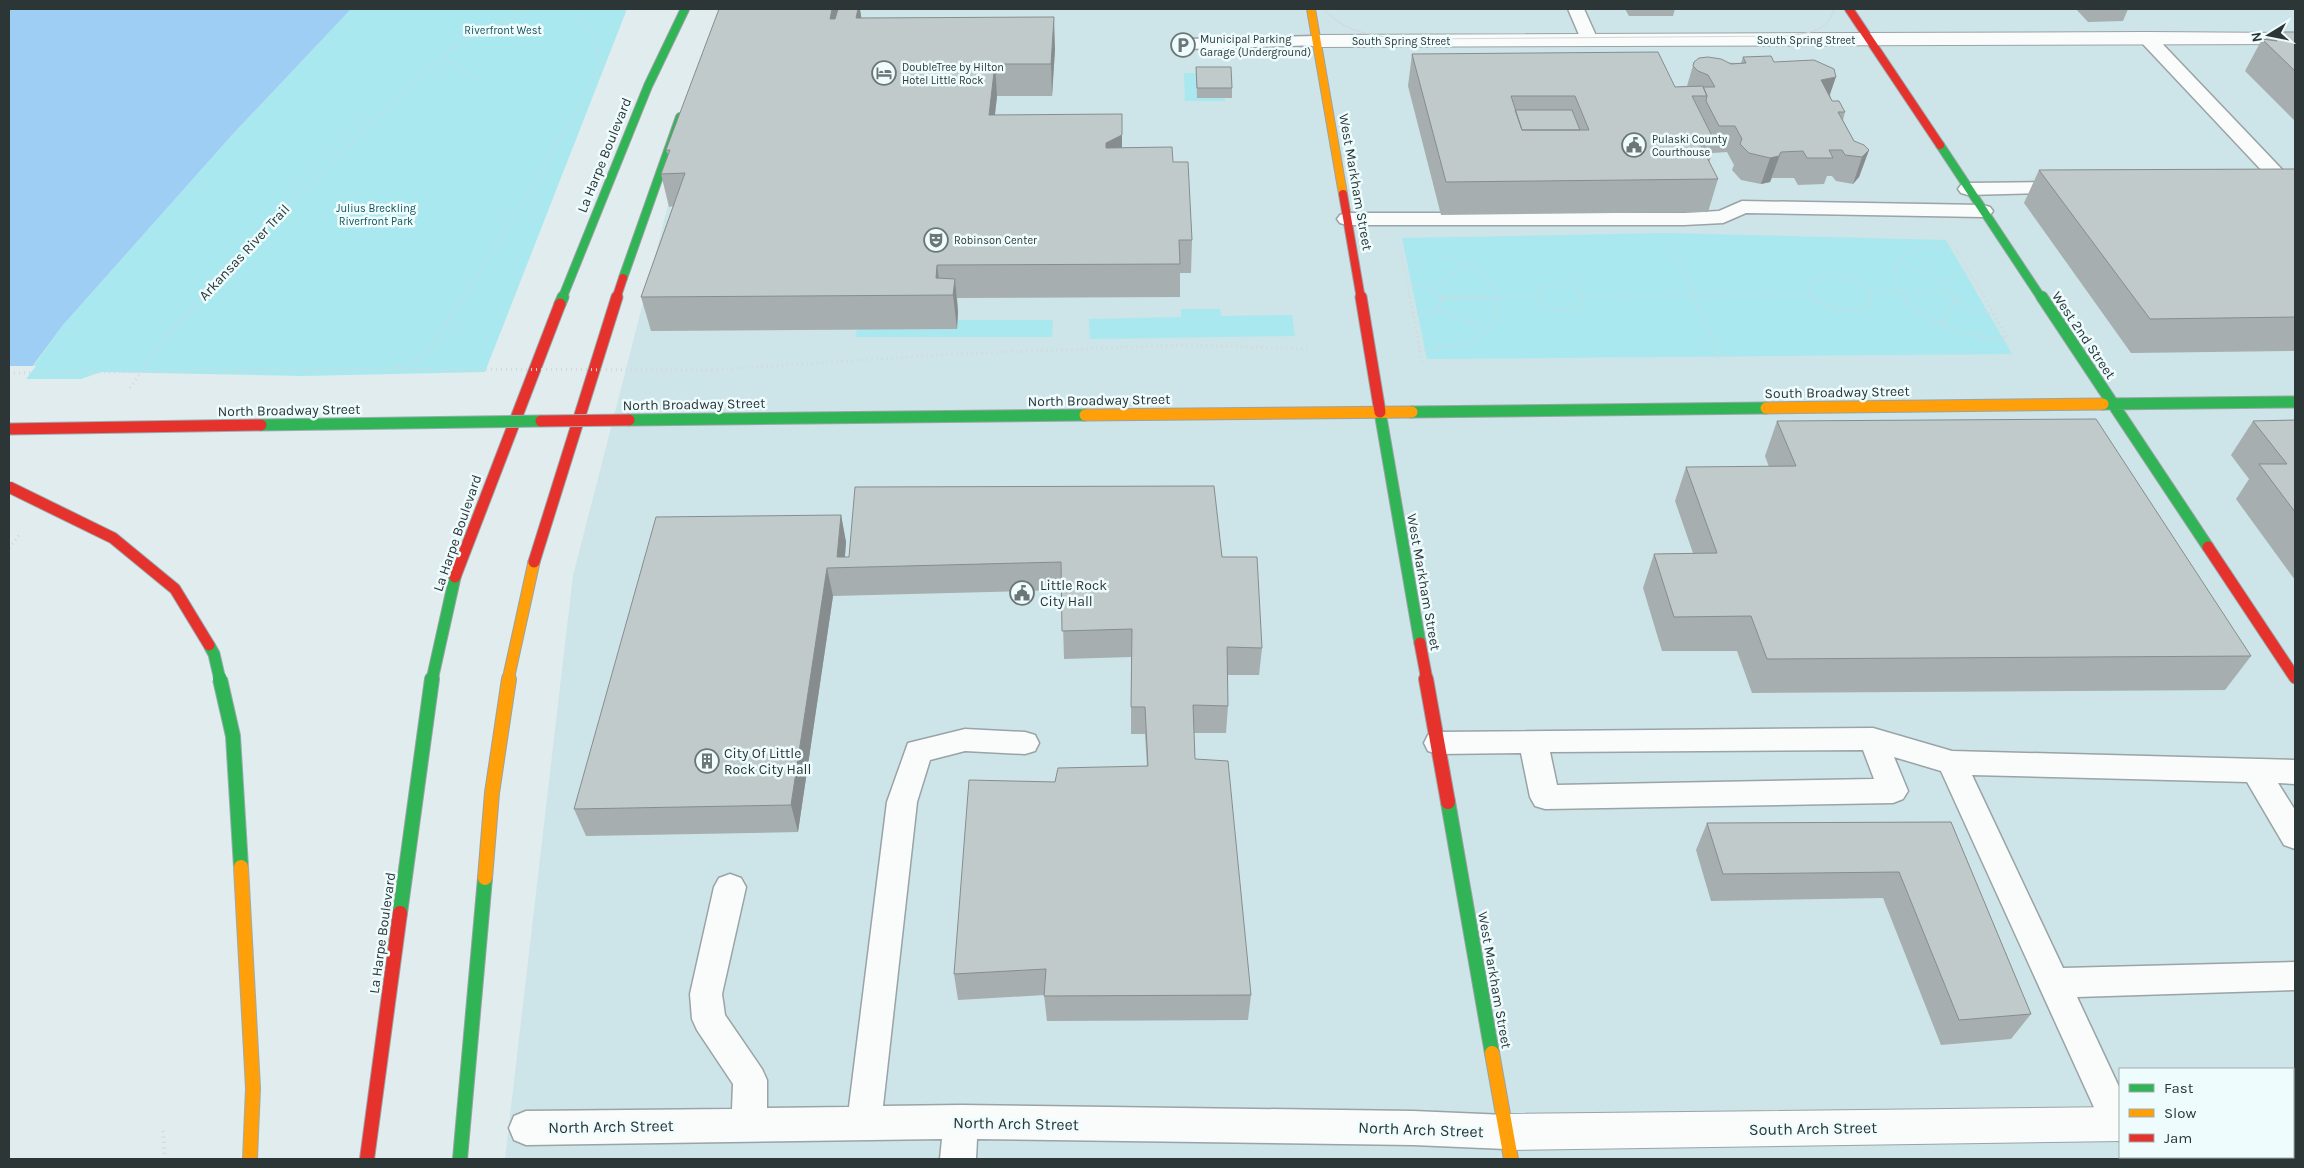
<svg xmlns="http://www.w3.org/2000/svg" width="2304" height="1168" font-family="Karla,sans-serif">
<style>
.built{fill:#cde4e8;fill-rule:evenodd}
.green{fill:#aae8f0}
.water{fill:#9ecef3}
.pier{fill:#e0ecee}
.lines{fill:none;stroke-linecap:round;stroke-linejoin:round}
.lane-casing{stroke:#9aa3a5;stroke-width:3}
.street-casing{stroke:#9aa3a5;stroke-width:2}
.fast-far2-casing{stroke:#9aa3a5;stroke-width:10}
.fast-far1-casing{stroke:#9aa3a5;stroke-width:13}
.fast-casing{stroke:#9aa3a5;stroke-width:16}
.slow-far2-casing{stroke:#9aa3a5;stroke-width:10}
.slow-far1-casing{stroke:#9aa3a5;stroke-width:13}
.slow-casing{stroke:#9aa3a5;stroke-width:16}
.jam-far2-casing{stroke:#9aa3a5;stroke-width:10}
.jam-far1-casing{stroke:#9aa3a5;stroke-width:13}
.jam-casing{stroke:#9aa3a5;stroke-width:16}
.path-far2{stroke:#d4d8d9;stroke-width:2.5;stroke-dasharray:0.5 2.5;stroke-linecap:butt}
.path-far1{stroke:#d4d8d9;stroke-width:3;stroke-dasharray:1 4;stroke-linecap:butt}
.path{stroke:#d4d8d9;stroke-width:4;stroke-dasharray:1 4.5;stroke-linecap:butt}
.lane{fill:#fafcfc;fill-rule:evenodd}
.street{fill:#fafcfc;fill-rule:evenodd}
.fast-far2{stroke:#30b455;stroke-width:8}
.fast-far1{stroke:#30b455;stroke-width:11}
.fast{stroke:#30b455;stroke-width:14}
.slow-far2{stroke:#ff9f0a;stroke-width:8}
.slow-far1{stroke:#ff9f0a;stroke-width:11}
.slow{stroke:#ff9f0a;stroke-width:14}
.jam-far2{stroke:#e5322d;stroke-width:8}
.jam-far1{stroke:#e5322d;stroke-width:11}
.jam{stroke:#e5322d;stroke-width:14}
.tram{stroke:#d2d7d7;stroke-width:1}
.fast-bridge-far1-casing{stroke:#98adb3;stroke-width:13;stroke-linecap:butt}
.fast-bridge-casing{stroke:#98adb3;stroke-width:16;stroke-linecap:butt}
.slow-bridge-casing{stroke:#98adb3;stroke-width:16;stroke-linecap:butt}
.jam-bridge-casing{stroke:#98adb3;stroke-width:13;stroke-linecap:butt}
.path-bridge-far1{stroke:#d4d8d9;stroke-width:2.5;stroke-dasharray:0.5 2.5;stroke-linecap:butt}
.path-bridge{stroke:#d4d8d9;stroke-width:3;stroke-dasharray:1 4;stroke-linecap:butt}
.fast-bridge-far1{stroke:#30b455;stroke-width:11}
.fast-bridge{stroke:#30b455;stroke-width:14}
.slow-bridge{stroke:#ff9f0a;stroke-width:14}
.jam-bridge{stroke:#e5322d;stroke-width:11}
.wall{fill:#a6aeaf}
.shaded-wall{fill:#878d8e}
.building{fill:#c1cacb;stroke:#878d8e;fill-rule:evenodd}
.labels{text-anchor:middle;stroke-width:5;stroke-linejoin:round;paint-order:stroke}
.far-park-label{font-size:11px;fill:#145259;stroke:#eefcfe}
.far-poi-label{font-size:11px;fill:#2d3637;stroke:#eefcfe;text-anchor:start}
.far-street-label{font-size:11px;fill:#2d3637;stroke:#eefcfe}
.street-label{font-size:14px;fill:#2d3637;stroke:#eefcfe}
.poi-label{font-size:14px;fill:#2d3637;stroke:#eefcfe;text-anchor:start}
.near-street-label{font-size:16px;fill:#2d3637;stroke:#eefcfe}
</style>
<rect width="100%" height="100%" fill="#e0ecee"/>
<!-- built -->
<path class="built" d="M751,9h1544v1150h-1790l68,-583 101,-394zM2120,1069h173v88h-173z"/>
<!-- green -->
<path class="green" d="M351,9h276l-142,363 -182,4 -202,-4 -20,7h-57l39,-54 169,-190z
M1184,73h40l-28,3 1,22h28v3h-40z
M1666,233l280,7 66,114 -585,5 -25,-121z
M1181,309h39l1,7 71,-1 3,21 -205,3 -1,-20 92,-2z
M958,320h95l-1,17h-197l2,-7z"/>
<!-- water -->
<path class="water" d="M9,9h342l-119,126 -169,190 -54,73z"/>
<!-- pier -->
<path class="pier" d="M9,366h27l-27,35z"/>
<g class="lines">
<!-- lane casing -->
<g class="lane-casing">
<path id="lane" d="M1568,9h16l14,31 -3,4h-12z
M2147,33l6,1 142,149v8l-7,2 -7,-2 -140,-149 -3,-4 3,-4z
M1316,36l6,1 3,4 -3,4 -135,4 -6,-1 -3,-4 3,-4 6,-1z
M2067,182l7,2 3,4 -3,4 -106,3 -7,-2 -3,-4 3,-4 7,-2z
M1742,201l241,4 7,2 3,4 -3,4 -7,2 -237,-4 -23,10 -39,2h-337l-7,-2 -3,-4 3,-4 7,-2h337l35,-2z
M1873,728l79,23 343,9v24l-17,-1 17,27v39l-11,-4 -37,-63 -275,-7 91,193 232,-6v28l-218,7 43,92 -1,52 -12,-5 -166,-365 -47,-14 14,34 -5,8 -10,4 -348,6 -10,-3 -5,-9 -9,-44 -83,1 -10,-3 -4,-8 4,-8 10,-3zM1863,750l11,29 -317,6 -7,-33z
M965,729l60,3 10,3 4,8 -4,8 -10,3 -60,-3 -35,9 -13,42 -34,304 78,-1 452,6 93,4 12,5 5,12 -5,12 -12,5 -93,-4 -436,-6 -1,20h-36l2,-20 -416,6 -12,-5 -5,-12 5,-12 12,-5 206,-2 1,-25 -36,-54 -5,-11 -2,-25 24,-107 5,-9 11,-4 11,4 5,9 -24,107 3,21 37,54 5,11v28l82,-1 38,-305 21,-59z"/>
</g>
<!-- street casing -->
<g class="street-casing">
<path id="street" d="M2147,32l148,1v11l-979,3 -7,-2 -2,-4 2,-4 7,-2z
M2293,1105h2v34h-2z
M2120,1107v34l-614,9 -13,-6 -5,-12 5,-12 13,-6z"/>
</g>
<!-- fast-far2 casing -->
<g class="fast-far2-casing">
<path id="fast-far2" d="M1940,145l102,154
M623,278l57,-161
M562,299l86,-213 37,-77"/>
</g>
<!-- fast-far1 casing -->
<g class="fast-far1-casing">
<path id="fast-far1" d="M2042,297l166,250
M560,304l3,-7
M2103,404l192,-2
M1380,412l40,231
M1412,412l354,-4
M629,420l456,-5
M432,680l23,-103"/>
</g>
<!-- fast casing -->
<g class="fast-casing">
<path id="fast" d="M1448,802l44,251
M400,913l32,-234
M460,1159l25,-281"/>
</g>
<!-- slow-far2 casing -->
<g class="slow-far2-casing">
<path id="slow-far2" d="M1311,9l32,185"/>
</g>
<!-- slow-far1 casing -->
<g class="slow-far1-casing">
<path id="slow-far1" d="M1766,408l337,-4
M1085,415l327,-3
M508,680l26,-118"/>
</g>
<!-- slow casing -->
<g class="slow-casing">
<path id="slow" d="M485,878l7,-85 17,-114
M1492,1053l19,106"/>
</g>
<!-- jam-far2 casing -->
<g class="jam-far2-casing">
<path id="jam-far2" d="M1849,9l91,136
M1343,194l18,105
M616,299l7,-21"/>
</g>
<!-- jam-far1 casing -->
<g class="jam-far1-casing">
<path id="jam-far1" d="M1361,297l19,115
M2208,547l87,131
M534,562l83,-265
M455,577l105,-273
M1420,643l7,37"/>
</g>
<!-- jam casing -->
<g class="jam-casing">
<path id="jam" d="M1426,679l22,123
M367,1159l33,-246"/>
</g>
<!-- path-far2 -->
<path class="path-far2" d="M442,57l39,24
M1401,253l9,46
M1675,253l20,46
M1437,255c23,5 55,17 60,44
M1899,260l48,25
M1406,286c13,1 27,0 35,13
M1431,290l36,-25
M1868,291l81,1
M1583,295l226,-1
M1440,298l96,-1
M201,299l53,-59 118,-119 80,-73 78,-39
M1538,299v-10c19,-6 29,-7 45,6v4
M1814,299l-5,-5v-11c5,-2 10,-6 15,-7 15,-4 44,6 46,23
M1905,299c-6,-6 -9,-13 -10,-22 -2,-31 36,-33 58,-33l32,55
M1955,299l-6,-7 -1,-10 10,-8 10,-3"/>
<!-- path-far1 -->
<path class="path-far1" d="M1410,297l12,65
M1536,297c13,15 32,18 47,6v-6
M1694,297l27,63
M1813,297c16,14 35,17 54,10l4,-10
M1904,297c24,28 66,43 103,40l-23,-40
M1953,297l14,10 27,8
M1440,298l49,-1
M1436,310l51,19
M1412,314l22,-2 8,-10 -2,-5
M1942,325l14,-25
M1419,350c33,-3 84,-7 78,-53
M712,370l243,-16 230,-9 123,4
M130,388l33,-47 39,-44
M9,548l10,-13"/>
<!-- path -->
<path class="path" d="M163,1131l2,28"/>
<!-- lane -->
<use href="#lane" class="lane"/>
<!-- street -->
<use href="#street" class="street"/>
<!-- fast-far2 -->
<use href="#fast-far2" class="fast-far2"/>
<!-- fast-far1 -->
<use href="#fast-far1" class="fast-far1"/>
<!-- fast -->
<use href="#fast" class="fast"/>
<!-- slow-far2 -->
<use href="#slow-far2" class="slow-far2"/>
<!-- slow-far1 -->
<use href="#slow-far1" class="slow-far1"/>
<!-- slow -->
<use href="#slow" class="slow"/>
<!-- jam-far2 -->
<use href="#jam-far2" class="jam-far2"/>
<!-- jam-far1 -->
<use href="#jam-far1" class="jam-far1"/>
<!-- jam -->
<use href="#jam" class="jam"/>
<!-- tram -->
<path class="tram" d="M1324,9c24,28 60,28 95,30l366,-3c20,-2 44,-4 49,-27"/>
<!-- fast-bridge-far1 casing -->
<g class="fast-bridge-far1-casing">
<path id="fast-bridge-far1" d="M261,425l280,-4
M209,645l5,9 6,26"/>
</g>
<!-- fast-bridge casing -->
<g class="fast-bridge-casing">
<path id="fast-bridge" d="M220,679l13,57 8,131"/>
</g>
<!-- slow-bridge casing -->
<g class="slow-bridge-casing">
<path id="slow-bridge" d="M241,867l12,221 -3,71"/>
</g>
<!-- jam-bridge casing -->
<g class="jam-bridge-casing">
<path id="jam-bridge" d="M541,421l88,-1
M9,429l252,-4
M9,487l104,51 62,51 34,56"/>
</g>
<!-- path-bridge-far1 -->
<path class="path-bridge-far1" d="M462,299l78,-123 60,-109 -4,-33 -26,-25"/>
<!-- path-bridge -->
<path class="path-bridge" d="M396,369l316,1
M9,373l384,-4 35,-16 35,-56"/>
<!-- fast-bridge-far1 -->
<use href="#fast-bridge-far1" class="fast-bridge-far1"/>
<!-- fast-bridge -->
<use href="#fast-bridge" class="fast-bridge"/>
<!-- slow-bridge -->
<use href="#slow-bridge" class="slow-bridge"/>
<!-- jam-bridge -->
<use href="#jam-bridge" class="jam-bridge"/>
</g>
<!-- wall -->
<path class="wall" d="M860,9l1,9 194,31 -3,47h-55l-2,19 128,33 50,14 19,78 -1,33h-11v24l-223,1 1,14 -1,17 -306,2 -10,-34 32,-91 -4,1 -8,-33 7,-19 -2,-5z
M884,9h166l-166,1z
M1625,9h50l-2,7h-44z
M2076,9h52l-5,12 -35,1z
M2269,32h26v89l-50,-50 17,-32 3,1z
M1412,54l263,33 12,-1 7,-24 47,1 2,-6 31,5 56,33 2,6 13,11 -2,8 11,21 15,9 -10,27 -6,7 -17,-3 -4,-5h-5l-3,8 -26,1 -4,-7h-22l-2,4 -9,2 -20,-4 -9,-10 2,-5 -7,-13 -15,1 -3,10 9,16 -10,33 -267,3 -33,-129z
M1196,67l36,21v10h-35z
M2295,169v182l-164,2 -107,-150 15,-33z
M2295,420v160l-59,-81 13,-20 -18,-24 22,-34z
M1777,421l474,235 -26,34 -473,3 -15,-42h-75l-19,-63 11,-34 39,-1 -18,-52 11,-34h83l-4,-11z
M841,515l5,27 -1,15h377l40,91 -3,27h-32l1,31 -2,27h-32l1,26 56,236 -3,25 -201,1 -3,-26 -86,5 -4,-26 101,-192 92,-16 -2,-32h-14v-77l-67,2 -2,-69 -229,6 -35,236 -212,4 -12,-27z
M1951,822l80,192 -20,25 -70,6 -58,-147 -172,3 -15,-51 11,-27z"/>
<!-- shaded-wall -->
<path class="shaded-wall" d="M832,9h14l-12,41 -4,-31z
M858,9h2l4,27 -8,-18z
M1054,17l1,32 -3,47 -1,-32z
M995,64l2,32 -6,51 -2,-32z
M1836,77l-9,26 -6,-23z
M1122,114v54l-15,8 -1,-33z
M1869,150l-10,27 -6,7 9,-27z
M1781,152l-11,30 -9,2 9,-26z
M937,265l4,30 -5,-17z
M955,279l3,33 -1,17 -4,-34z
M841,515l5,27 -2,25 -7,-10z
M827,568l6,28 -35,236 -7,-27z"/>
<!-- building -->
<path class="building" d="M719,9h113l-2,10h5l3,-10h20l-2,9 198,-1 -3,47h-56l-6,51 133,-1v21l-16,8v5l66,-1 1,15h15l4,78h-13l1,24 -243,1 -1,13 19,1 -2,16 -312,2 44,-124 -24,1 9,-24h-4z
M2269,32h26v39l-33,-32 15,2z
M1658,52l17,35 28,-1 4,10h-15l23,46h-16l19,37 -272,3 -34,-128zM1511,96h64l14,34h-67z
M1771,56l3,6 40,-2 20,9 2,8 -15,3 11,21h7l6,11h-7l16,29 10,4 5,5 -7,7 -17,-2 -3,-5h-13l4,8h-26l-4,-7 -22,1 -2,4 -9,2 -21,-5 -9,-9 2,-5 -7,-13h-16l-13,-25 1,-5 -4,-9h12l-7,-12 -10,-4 -5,-5 1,-4 5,-4 9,-1 13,2 10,5 15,-1 -3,-6z
M1196,67h35l1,21h-35z
M1515,110h57l8,20h-58z
M2295,169v148l-145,2 -111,-149z
M2096,419l155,237 -484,3 -16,-43 -77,1 -20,-63 63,-1 -31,-86 110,-1 -19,-45z
M2295,420v92l-36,-48h28l-34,-43z
M1214,486l8,71h35l5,91 -35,-1 1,59 -35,-1 2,54 33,2 23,234 -207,1 2,-27 -92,5 15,-194 86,2 3,-14 90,-2 -3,-59h-14l1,-78 -70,2 -1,-69 -234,6 -36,237 -217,4 82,-292 185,-2 -4,42h12l6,-70z
M1951,822l80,192 -72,6 -60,-148 -176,2 -16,-51z"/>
<!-- icons -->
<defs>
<g id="parking-ring" transform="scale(1.25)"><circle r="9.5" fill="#eefcfe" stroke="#6c7677" stroke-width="1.5"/><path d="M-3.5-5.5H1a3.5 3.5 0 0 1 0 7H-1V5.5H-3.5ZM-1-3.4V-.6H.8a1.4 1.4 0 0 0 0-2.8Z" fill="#6c7677"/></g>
<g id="hotel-ring" transform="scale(1.25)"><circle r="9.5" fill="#eefcfe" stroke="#6c7677" stroke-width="1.5"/><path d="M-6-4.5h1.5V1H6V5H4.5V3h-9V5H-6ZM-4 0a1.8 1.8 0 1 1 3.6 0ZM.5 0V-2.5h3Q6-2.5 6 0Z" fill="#6c7677"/></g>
<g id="civic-ring" transform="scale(1.25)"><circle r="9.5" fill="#eefcfe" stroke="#6c7677" stroke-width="1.5"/><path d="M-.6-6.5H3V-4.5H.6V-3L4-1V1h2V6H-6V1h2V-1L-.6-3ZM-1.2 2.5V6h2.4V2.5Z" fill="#6c7677"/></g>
<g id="theatre-ring" transform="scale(1.25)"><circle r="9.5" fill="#eefcfe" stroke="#6c7677" stroke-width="1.5"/><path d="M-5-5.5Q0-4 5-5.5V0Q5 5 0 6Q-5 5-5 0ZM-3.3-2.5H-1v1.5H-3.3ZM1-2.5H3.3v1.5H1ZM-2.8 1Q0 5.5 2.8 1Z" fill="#6c7677"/></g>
<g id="building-ring" transform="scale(1.25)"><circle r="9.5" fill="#eefcfe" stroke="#6c7677" stroke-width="1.5"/><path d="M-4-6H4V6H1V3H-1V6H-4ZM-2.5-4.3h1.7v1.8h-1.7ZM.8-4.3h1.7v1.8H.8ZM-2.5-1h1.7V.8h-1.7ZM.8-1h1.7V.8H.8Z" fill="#6c7677"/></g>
</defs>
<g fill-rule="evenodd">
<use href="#parking-ring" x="1183" y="45"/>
<use href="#hotel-ring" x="884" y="73"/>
<use href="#civic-ring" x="1634" y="145"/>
<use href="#theatre-ring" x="936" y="240"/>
<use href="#civic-ring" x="1022" y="593"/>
<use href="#building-ring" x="707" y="761"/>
</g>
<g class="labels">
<!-- far-park labels -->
<g class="far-park-label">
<text x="503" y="34">Riverfront West</text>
<text x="376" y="212">Julius Breckling<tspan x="376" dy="13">Riverfront Park</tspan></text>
</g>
<!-- far-poi labels -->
<g class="far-poi-label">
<text x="1200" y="43">Municipal Parking<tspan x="1200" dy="13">Garage (Underground)</tspan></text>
<text x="902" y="71">DoubleTree by Hilton<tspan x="902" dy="13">Hotel Little Rock</tspan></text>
<text x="1652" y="143">Pulaski County<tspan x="1652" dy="13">Courthouse</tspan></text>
<text x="954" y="244">Robinson Center</text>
</g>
<!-- far-street labels -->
<g class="far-street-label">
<text x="1806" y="44">South Spring Street</text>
<text x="1401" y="45">South Spring Street</text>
</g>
<!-- street labels -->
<g class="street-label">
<text transform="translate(604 155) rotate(-68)" y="5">La Harpe Boulevard</text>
<text transform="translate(1356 182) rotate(80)" y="5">West Markham Street</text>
<text transform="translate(244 252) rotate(-47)" y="5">Arkansas River Trail</text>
<text transform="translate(2084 335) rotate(56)" y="5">West 2nd Street</text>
<text transform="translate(1837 392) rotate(-1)" y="5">South Broadway Street</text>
<text transform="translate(1099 400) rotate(-1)" y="5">North Broadway Street</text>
<text transform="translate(694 404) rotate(-1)" y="5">North Broadway Street</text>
<text transform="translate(289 410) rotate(-1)" y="5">North Broadway Street</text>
<text transform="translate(457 533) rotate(-71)" y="5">La Harpe Boulevard</text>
<text transform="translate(1424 582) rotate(80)" y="5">West Markham Street</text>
<text transform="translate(382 933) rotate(-82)" y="5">La Harpe Boulevard</text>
<text transform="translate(1495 980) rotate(80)" y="5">West Markham Street</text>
</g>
<!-- poi labels -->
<g class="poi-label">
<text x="1040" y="590">Little Rock<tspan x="1040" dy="16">City Hall</tspan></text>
<text x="724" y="758">City Of Little<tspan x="724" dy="16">Rock City Hall</tspan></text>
</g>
<!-- near-street labels -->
<g class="near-street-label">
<text transform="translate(1016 1123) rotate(1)" y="6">North Arch Street</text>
<text transform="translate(611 1126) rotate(-1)" y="6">North Arch Street</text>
<text transform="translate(1813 1128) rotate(-1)" y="6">South Arch Street</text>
<text transform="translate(1421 1129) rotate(2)" y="6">North Arch Street</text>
</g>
</g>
<!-- border -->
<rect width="2304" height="1168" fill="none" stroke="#2d3637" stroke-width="20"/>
<!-- legend -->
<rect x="2119" y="1068" width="175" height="90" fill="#eefcfe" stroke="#a1adae"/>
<rect x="2129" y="1084" width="25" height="8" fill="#30b455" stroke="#a1adae"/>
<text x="2164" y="1093" font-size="15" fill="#2d3637">Fast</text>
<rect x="2129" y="1109" width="25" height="8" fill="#ff9f0a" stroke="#a1adae"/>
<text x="2164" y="1118" font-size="15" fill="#2d3637">Slow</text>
<rect x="2129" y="1134" width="25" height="8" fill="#e5322d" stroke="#a1adae"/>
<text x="2164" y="1143" font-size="15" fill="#2d3637">Jam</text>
<!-- north arrow -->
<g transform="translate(2269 35) rotate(260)" stroke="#eefcfe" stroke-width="4" paint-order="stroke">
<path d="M0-4L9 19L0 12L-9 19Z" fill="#2d3637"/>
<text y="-8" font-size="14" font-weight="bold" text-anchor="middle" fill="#2d3637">N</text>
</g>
</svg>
